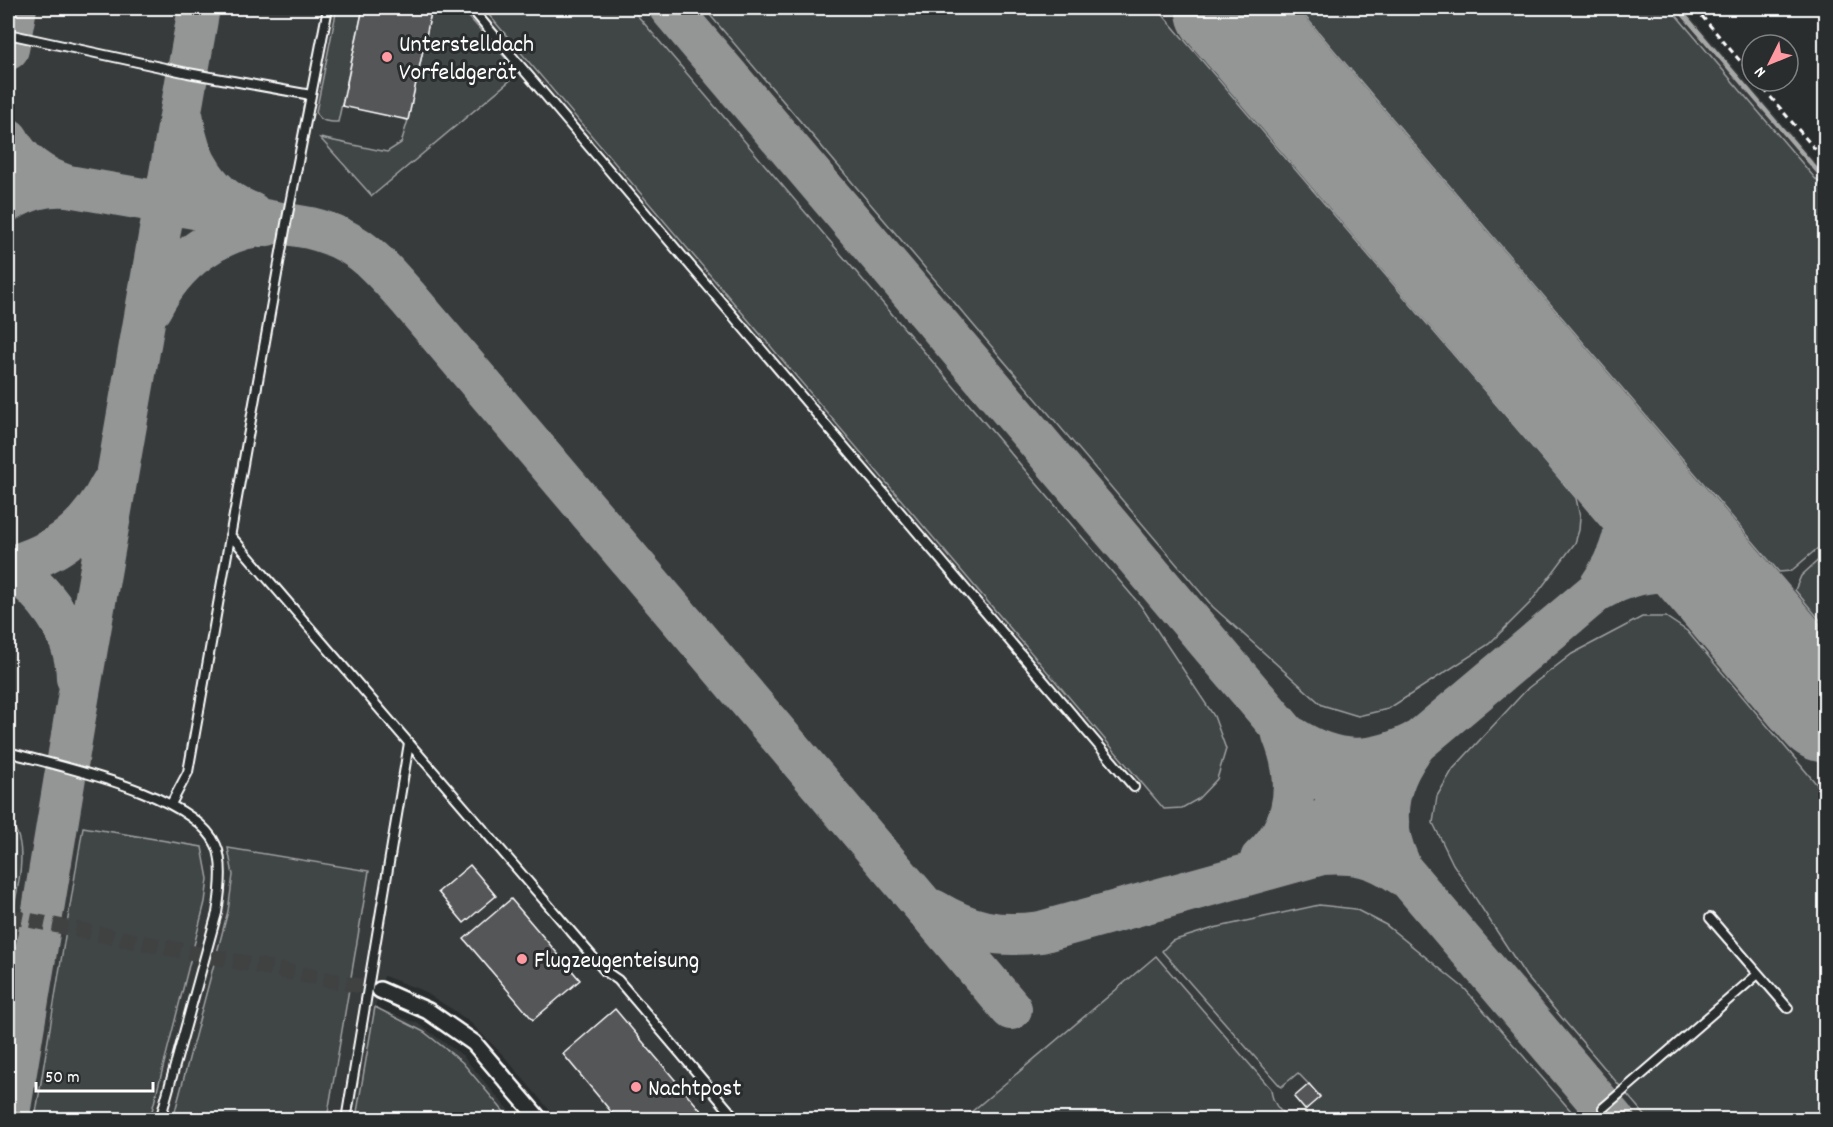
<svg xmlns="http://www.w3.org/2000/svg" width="1833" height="1127" font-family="Dekko,sans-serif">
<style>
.built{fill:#373a3b}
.green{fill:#414445;stroke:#a0a2a2;stroke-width:1.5}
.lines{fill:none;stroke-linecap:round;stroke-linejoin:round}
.stream{stroke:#a6a7a7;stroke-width:4.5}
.taxiway{stroke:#949696;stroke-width:42}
.runway{stroke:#949696;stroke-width:105}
.building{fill:#555758;stroke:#fff;stroke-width:1.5}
.street-tunnel{stroke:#3f4243;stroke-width:15;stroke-dasharray:15 8;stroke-linecap:butt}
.lane-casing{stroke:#fff;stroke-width:12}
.street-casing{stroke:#fff;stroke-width:20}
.path{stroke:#fff;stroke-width:3;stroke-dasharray:6 4.5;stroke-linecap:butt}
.lane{stroke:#2a2d2e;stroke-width:8}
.street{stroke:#2a2d2e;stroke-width:15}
.poi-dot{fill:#ff9aa2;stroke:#2a2d2e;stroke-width:2}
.labels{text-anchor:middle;stroke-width:6;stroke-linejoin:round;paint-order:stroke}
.poi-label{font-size:24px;fill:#fff;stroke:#2a2d2e;text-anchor:start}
</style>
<rect width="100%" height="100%" fill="#2a2d2e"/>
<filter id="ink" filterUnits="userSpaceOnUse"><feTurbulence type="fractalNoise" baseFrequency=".0167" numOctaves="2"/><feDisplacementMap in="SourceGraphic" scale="12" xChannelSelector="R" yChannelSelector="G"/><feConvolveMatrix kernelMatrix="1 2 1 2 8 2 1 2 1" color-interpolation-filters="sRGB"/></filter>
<g filter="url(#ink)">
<!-- built -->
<path class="built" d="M8,8h1675l142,166v945h-1268l-54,-64 -31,-31 -20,-15 -31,-19 -37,-14 -9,31 42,16 45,32 54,64h-508z"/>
<!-- green -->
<path class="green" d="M337,8h26l-25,114c-10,0 -18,0 -22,-10z
M432,8h29l58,65 -147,123 -52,-58 67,14 14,-9 7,-23z
M483,8h148l510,598 73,110 12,33 -9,30 -19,20 -16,9 -18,1z
M704,8h453l419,490 4,19 -1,13 -4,13 -45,60 -41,41 -101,65 -30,7 -36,-11 -109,-98z
M1298,8h372l155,182v352l-34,29 -12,1z
M1825,554v72l-30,-36 6,-14z
M1642,617h24l21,14 138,163v325h-177l-122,-143 -73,-112 -20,-41 4,-27 16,-27 75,-81 44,-34z
M8,820c2,4 6,7 8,11 13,26 -3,75 -8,103z
M83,827l119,20 6,32 -3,23 -53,209 -6,8h-111z
M228,848l141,23 -42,248h-154l55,-208 5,-36z
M1319,905l36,4 31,16 79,64 113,130h-276l5,-3 -2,-6 15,-14 -22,-23 -17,14 -119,-136 10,-10 42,-13z
M1156,956l115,133c1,14 8,23 20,30h-328z
M375,1007l49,25 38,30 48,57 -154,-1z"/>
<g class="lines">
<!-- stream -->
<path class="stream" d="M1678,8l148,173"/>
<!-- taxiway -->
<path class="taxiway" d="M670,8l944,1112
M8,49l8,-41
M183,119c4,41 27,79 68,94
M8,139c12,24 34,39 60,47
M8,201c19,-11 37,-17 60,-15l242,42c49,12 66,34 98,70l603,711
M151,308c23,-45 64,-79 116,-83
M8,566c37,25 68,65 69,112
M8,567c49,-14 79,-35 103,-82
M1597,591c33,-18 73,-28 109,-8 15,8 27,21 40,33
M1293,738c43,27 80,27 125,3 -31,37 -40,78 -19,122
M1261,859c37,-34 40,-79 22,-124
M1256,872l16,-8 29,-24 296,-249c23,-33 38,-69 23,-109 -5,-12 -11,-23 -17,-34
M933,910c37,22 65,28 108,22l281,-78c32,-2 53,1 80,21
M8,1120l70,-421 121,-691"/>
<!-- runway -->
<path class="runway" d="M1228,8l598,702"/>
</g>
<!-- building -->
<path class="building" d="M363,8h69l-24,112 -66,-14z
M470,865l26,31 -32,27 -26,-31z
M511,899l69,81 -47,40 -69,-81z
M615,1009l94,111h-91l-55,-66z
M1309,1084l11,13 -15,13 -11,-13z"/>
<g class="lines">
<!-- street-tunnel -->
<path class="street-tunnel" d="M8,916l372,74"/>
<!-- lane casing -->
<g class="lane-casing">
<path id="lane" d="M471,8l663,779
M8,34l180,39 123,22
M230,535l375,436 13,9 119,140
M8,752c52,15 185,41 208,93 8,17 4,50 1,68l-57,207
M171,804l17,-32 98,-548 42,-216
M1710,918l78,90
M1603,1108l155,-134
M346,1120l63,-377"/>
</g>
<!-- street casing -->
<g class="street-casing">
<path id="street" d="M380,990l48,21 46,32 66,77"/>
</g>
<!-- path -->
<path class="path" d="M1695,8l57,67
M1757,81l69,81"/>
<!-- lane -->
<use href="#lane" class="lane"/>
<!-- street -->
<use href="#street" class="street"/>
</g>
</g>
<!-- markers -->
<g class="poi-dot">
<circle cx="387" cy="57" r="6"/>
<circle cx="522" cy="959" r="6"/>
<circle cx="636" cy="1087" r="6"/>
</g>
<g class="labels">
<!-- poi labels -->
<g class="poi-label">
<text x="399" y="51">Unterstelldach<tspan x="399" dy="28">Vorfeldgerät</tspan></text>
<text x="534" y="967">Flugzeugenteisung</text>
<text x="648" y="1095">Nachtpost</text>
</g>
</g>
<!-- margin -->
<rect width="1833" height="1127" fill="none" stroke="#2a2d2e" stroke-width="30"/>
<rect x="15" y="15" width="1803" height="1097" fill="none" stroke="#fff" stroke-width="2" filter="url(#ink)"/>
<!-- north arrow -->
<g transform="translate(1770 63) rotate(227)"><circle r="28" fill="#2a2d2e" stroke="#7f8182" stroke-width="1.5"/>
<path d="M0-4.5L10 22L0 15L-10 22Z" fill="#ff9aa2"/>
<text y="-9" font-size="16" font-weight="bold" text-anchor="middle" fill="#ffffff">N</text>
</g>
<!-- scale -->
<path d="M36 1082v9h117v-9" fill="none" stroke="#ffffff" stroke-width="3"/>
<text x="45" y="1082" font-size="18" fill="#ffffff" stroke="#2a2d2e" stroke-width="4.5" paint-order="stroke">50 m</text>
</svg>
